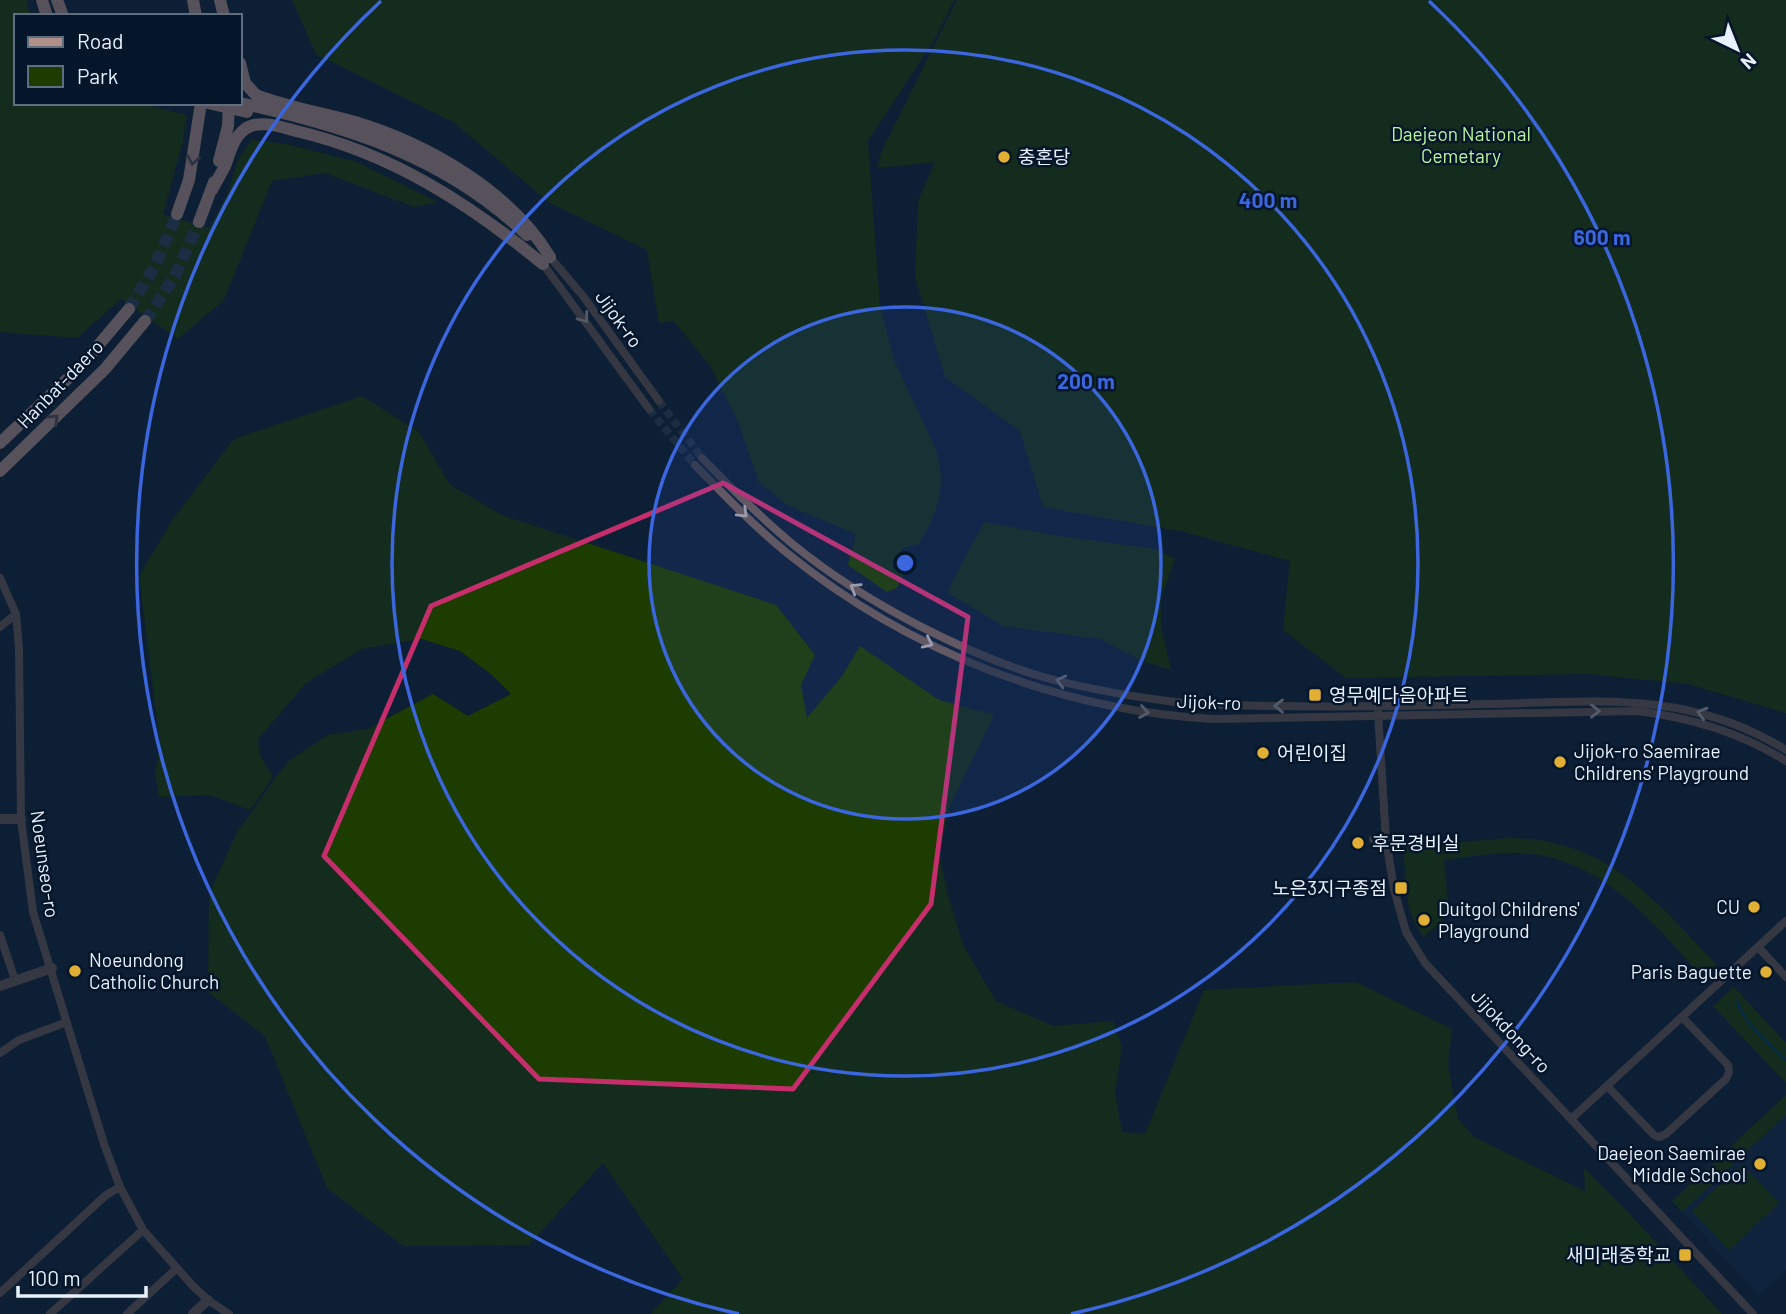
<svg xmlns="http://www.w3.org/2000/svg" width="1786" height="1314" font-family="Barlow,'Noto Sans KR',sans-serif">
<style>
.built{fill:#132945}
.green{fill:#1c3c01}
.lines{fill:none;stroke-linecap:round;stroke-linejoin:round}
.stream{stroke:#00345a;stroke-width:2.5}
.minor-tunnel{stroke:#2e3e53;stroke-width:8;stroke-dasharray:8 4;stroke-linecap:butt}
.primary-tunnel{stroke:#2e3e53;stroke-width:12;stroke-dasharray:12 6;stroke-linecap:butt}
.minor{stroke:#675753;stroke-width:8}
.tertiary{stroke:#675753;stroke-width:10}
.primary{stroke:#b08f88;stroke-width:12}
.primary-bridge{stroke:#b08f88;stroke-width:12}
.oneway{stroke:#524c54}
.oneway2{stroke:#a8a4a8}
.marked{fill:none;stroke:#c62e6b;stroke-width:5;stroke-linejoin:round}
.ring{fill:none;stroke:#3b66de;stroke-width:3.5}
.poi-dot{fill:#e1af34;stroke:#05152a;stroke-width:2.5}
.labels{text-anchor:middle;stroke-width:5;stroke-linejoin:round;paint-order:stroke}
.park-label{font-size:19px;fill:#baf699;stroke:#05152a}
.poi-label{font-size:19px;fill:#e8f1fe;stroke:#05152a;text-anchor:start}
.street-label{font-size:19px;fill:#e8f1fe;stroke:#05152a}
.centre{fill:#3b66de;stroke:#05152a;stroke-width:3.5}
.ring-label{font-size:21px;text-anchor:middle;font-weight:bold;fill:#3b66de;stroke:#05152a;stroke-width:5;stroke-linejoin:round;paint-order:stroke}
</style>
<rect width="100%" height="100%" fill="#0d1f35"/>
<!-- built -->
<path class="built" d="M1786,1115v155l-27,25 -77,-83z"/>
<!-- green -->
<path class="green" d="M0,0h27l3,16h-14v87h124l47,12 -4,26 -20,73 46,14 19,-35 9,-31 14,-22 36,4 70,18 81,40 -24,5 -89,-34 -53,8 -48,119 -46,39 -57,-40 -44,39 -77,-6z
M292,0h662l-18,37 -68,104 12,165 15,56 40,86c13,37 3,63 -16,96l-17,4 -4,13 9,8 -10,19 -10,4 -39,-27 8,-31 -69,-29 -28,-23 -21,-60 -27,-55 -37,-46 -15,2 -12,-73 -97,-47 -97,-81 -137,-68z
M957,0h829v713l-98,-29 -101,-10 -241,4 -63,-48 7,-69 -106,-29 -141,-25 -23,-76 -75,-54 -30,-101 3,-75 17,-39 -58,6 5,-18z
M362,396l57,36 31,53 52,30 274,90 39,50 -14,30 6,33 35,-42 18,-30 79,54 55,15 -45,93 -10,45 8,38 16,54 33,56 57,25 60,-5 9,26 -7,45 7,40 23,2 59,-144 152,-8 96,47 -4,36 10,54 16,18 111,54 -1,-23 44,44 94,102h-1071l32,-35 -80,-116 -74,82 -126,1 -76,-58 -62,-152 -57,-44 1,-98 27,-60 40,-57 14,-17 38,-25 39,-6 66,-35 35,22 43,-22 -20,-20 -31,-23 -38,-12 -60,10 -56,34 -48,56 2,16 13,22 -23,33 -40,-15 -51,2 -4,-24 5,-28 -21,-169 34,-57 61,-80z
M984,522l75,14 97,13 19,10 -14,39v28l10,44 -29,-9 -42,-22 -97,-13 -56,-34z
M1508,838c98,0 146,61 208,126l-14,13c-50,-56 -101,-120 -182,-124 -25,-1 -51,4 -76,7l5,54 -25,23c-22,-26 -17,-58 -21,-90z
M1734,987l52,56v40l-73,-77z
M1786,1095v20l-104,97 -10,-11z
M1742,1164l37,39 -50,47 -37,-39z"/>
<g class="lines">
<!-- stream -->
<path class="stream" d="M1737,1000c6,24 32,43 49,60"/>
<!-- minor-tunnel -->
<path class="minor-tunnel" d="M659,401l43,57
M649,409l46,56"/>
<!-- primary-tunnel -->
<path class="primary-tunnel" d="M129,309l27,-45 21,-50
M145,321l30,-45 24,-54"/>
<!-- minor -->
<path class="minor" d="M550,257l33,39 76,105
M543,264l106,145
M702,458c30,31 60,61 93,88 69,56 174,111 259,134 40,10 81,17 121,22 33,4 66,3 99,4 71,1 141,0 211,-2 110,-2 203,-15 301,46
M695,465c29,30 59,61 92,88 121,98 271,157 426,166l424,-8c55,7 102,21 149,50
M0,578l16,36 3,35 2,170 12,93 71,232 16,43 23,43 50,56 15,14 21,14
M0,627l16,-13
M1378,712l8,128 8,49 12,43 19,31 328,351
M1373,839l13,1
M0,935l15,45
M1758,947l28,30
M0,1053l19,-13 48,-18
M1607,1086l47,49 5,2 7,-3 60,-55 3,-7 -1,-7 -46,-48
M1571,1119l215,-198
M0,1293l106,-98 14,-8
M50,1314l93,-84
M127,1314l50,-46"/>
<!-- tertiary -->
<path class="tertiary" d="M0,819h21
M0,986l52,-18
M193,1314l15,-14"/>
<!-- primary -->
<path class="primary" d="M42,0l5,16
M57,0l6,16
M193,0l3,16
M220,0l4,16
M240,63l5,20 11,12c32,12 66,18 99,27 73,22 155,69 195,135
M240,103c107,23 206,54 287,132
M219,161l9,-35 1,-23
M212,190c4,-8 9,-16 13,-24 5,-13 8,-28 20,-37 14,-10 36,-2 51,2 95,22 172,72 247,133
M177,214l12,-34 12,-77
M199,222l15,-40
M0,443l80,-76 49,-58
M0,471l105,-102 40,-48"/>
<!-- primary-bridge -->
<path class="primary-bridge" d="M208,103l39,9"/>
</g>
<!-- one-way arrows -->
<defs><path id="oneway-chevron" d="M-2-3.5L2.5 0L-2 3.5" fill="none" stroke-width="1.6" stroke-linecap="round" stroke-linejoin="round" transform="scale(1.75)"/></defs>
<g class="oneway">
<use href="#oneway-chevron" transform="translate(193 160) rotate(100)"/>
<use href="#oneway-chevron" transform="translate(54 419) rotate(-45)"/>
</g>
<g class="oneway2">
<use href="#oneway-chevron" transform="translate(584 318) rotate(53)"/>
<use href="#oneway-chevron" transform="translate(743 513) rotate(44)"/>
<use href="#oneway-chevron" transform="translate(855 588) rotate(-148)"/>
<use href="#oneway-chevron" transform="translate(928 643) rotate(25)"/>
<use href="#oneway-chevron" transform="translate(1061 681) rotate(-166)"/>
<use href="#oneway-chevron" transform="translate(1279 706) rotate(-179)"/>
<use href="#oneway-chevron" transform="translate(1595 711)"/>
<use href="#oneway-chevron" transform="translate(1144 712) rotate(9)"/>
<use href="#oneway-chevron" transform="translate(1702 713) rotate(-164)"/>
</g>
<!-- marked area -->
<path d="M0 0H1786V1314H0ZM723,483l245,134 -37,287 -138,185 -254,-10 -215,-223 107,-250z" fill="#0d1f35" fill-opacity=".55" fill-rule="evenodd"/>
<path class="marked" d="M723,483l245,134 -37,287 -138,185 -254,-10 -215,-223 107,-250z"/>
<!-- distance rings -->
<circle cx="905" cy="563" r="256" fill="#3b66de" fill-opacity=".12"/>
<g class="ring">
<circle cx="905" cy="563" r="256"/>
<circle cx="905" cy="563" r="513"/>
<path d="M739 1314A769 769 0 0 1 381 1M1429 1A769 769 0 0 1 1071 1314"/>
</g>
<!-- markers -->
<g class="poi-dot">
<circle cx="1004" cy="157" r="7"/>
<rect x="1308" y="688" width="14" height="14" rx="3.5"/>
<circle cx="1263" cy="753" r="7"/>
<circle cx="1560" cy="762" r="7"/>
<circle cx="1358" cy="843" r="7"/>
<rect x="1394" y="881" width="14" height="14" rx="3.5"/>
<circle cx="1754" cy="907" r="7"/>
<circle cx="1424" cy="920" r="7"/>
<circle cx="75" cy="971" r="7"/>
<circle cx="1766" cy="972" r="7"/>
<circle cx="1760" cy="1164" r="7"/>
<rect x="1678" y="1248" width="14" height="14" rx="3.5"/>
</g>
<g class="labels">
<!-- park labels -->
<g class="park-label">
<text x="1461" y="141">Daejeon National<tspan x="1461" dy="22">Cemetary</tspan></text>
</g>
<!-- poi labels -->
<g class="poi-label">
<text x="1018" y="164">충혼당</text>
<text x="1329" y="702">영무예다음아파트</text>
<text x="1574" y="758">Jijok-ro Saemirae<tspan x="1574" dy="22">Childrens' Playground</tspan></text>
<text x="1277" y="760">어린이집</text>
<text x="1372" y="850">후문경비실</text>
<text x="1387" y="895" text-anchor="end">노은3지구종점</text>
<text x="1740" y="914" text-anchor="end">CU</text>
<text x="1438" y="916">Duitgol Childrens'<tspan x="1438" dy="22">Playground</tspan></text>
<text x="89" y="967">Noeundong<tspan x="89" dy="22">Catholic Church</tspan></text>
<text x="1752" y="979" text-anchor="end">Paris Baguette</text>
<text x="1746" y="1160" text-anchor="end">Daejeon Saemirae<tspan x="1746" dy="22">Middle School</tspan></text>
<text x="1671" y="1262" text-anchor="end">새미래중학교</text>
</g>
<!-- street labels -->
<g class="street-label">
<text transform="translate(619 319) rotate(54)" y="7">Jijok-ro</text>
<text transform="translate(60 384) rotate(-46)" y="7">Hanbat-daero</text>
<text transform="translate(1209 702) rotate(2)" y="7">Jijok-ro</text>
<text transform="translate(45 864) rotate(82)" y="7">Noeunseo-ro</text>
<text transform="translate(1511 1031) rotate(47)" y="7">Jijokdong-ro</text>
</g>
</g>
<circle cx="905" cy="563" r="10" class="centre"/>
<g class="ring-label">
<text x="1268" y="208">400 m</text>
<text x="1602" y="245">600 m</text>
<text x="1086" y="389">200 m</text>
</g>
<!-- legend -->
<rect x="14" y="14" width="228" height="91" fill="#05152a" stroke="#606d7f" stroke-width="2"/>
<rect x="28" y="37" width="35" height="10" fill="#b08f88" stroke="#606d7f" stroke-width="2"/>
<text x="77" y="49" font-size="21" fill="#e8f1fe">Road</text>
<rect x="28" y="66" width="35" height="21" fill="#1c3c01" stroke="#606d7f" stroke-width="2"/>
<text x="77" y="84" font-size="21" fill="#e8f1fe">Park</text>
<!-- north arrow -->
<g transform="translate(1737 49) rotate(137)" stroke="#05152a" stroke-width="5" paint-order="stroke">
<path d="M0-5L12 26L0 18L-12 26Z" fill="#e8f1fe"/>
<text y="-10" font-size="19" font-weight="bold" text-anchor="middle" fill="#e8f1fe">N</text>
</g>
<!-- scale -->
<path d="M18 1286v10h128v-10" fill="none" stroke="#e8f1fe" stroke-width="3.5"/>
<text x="28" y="1286" font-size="21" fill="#e8f1fe" stroke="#05152a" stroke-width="5" paint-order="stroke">100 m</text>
</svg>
